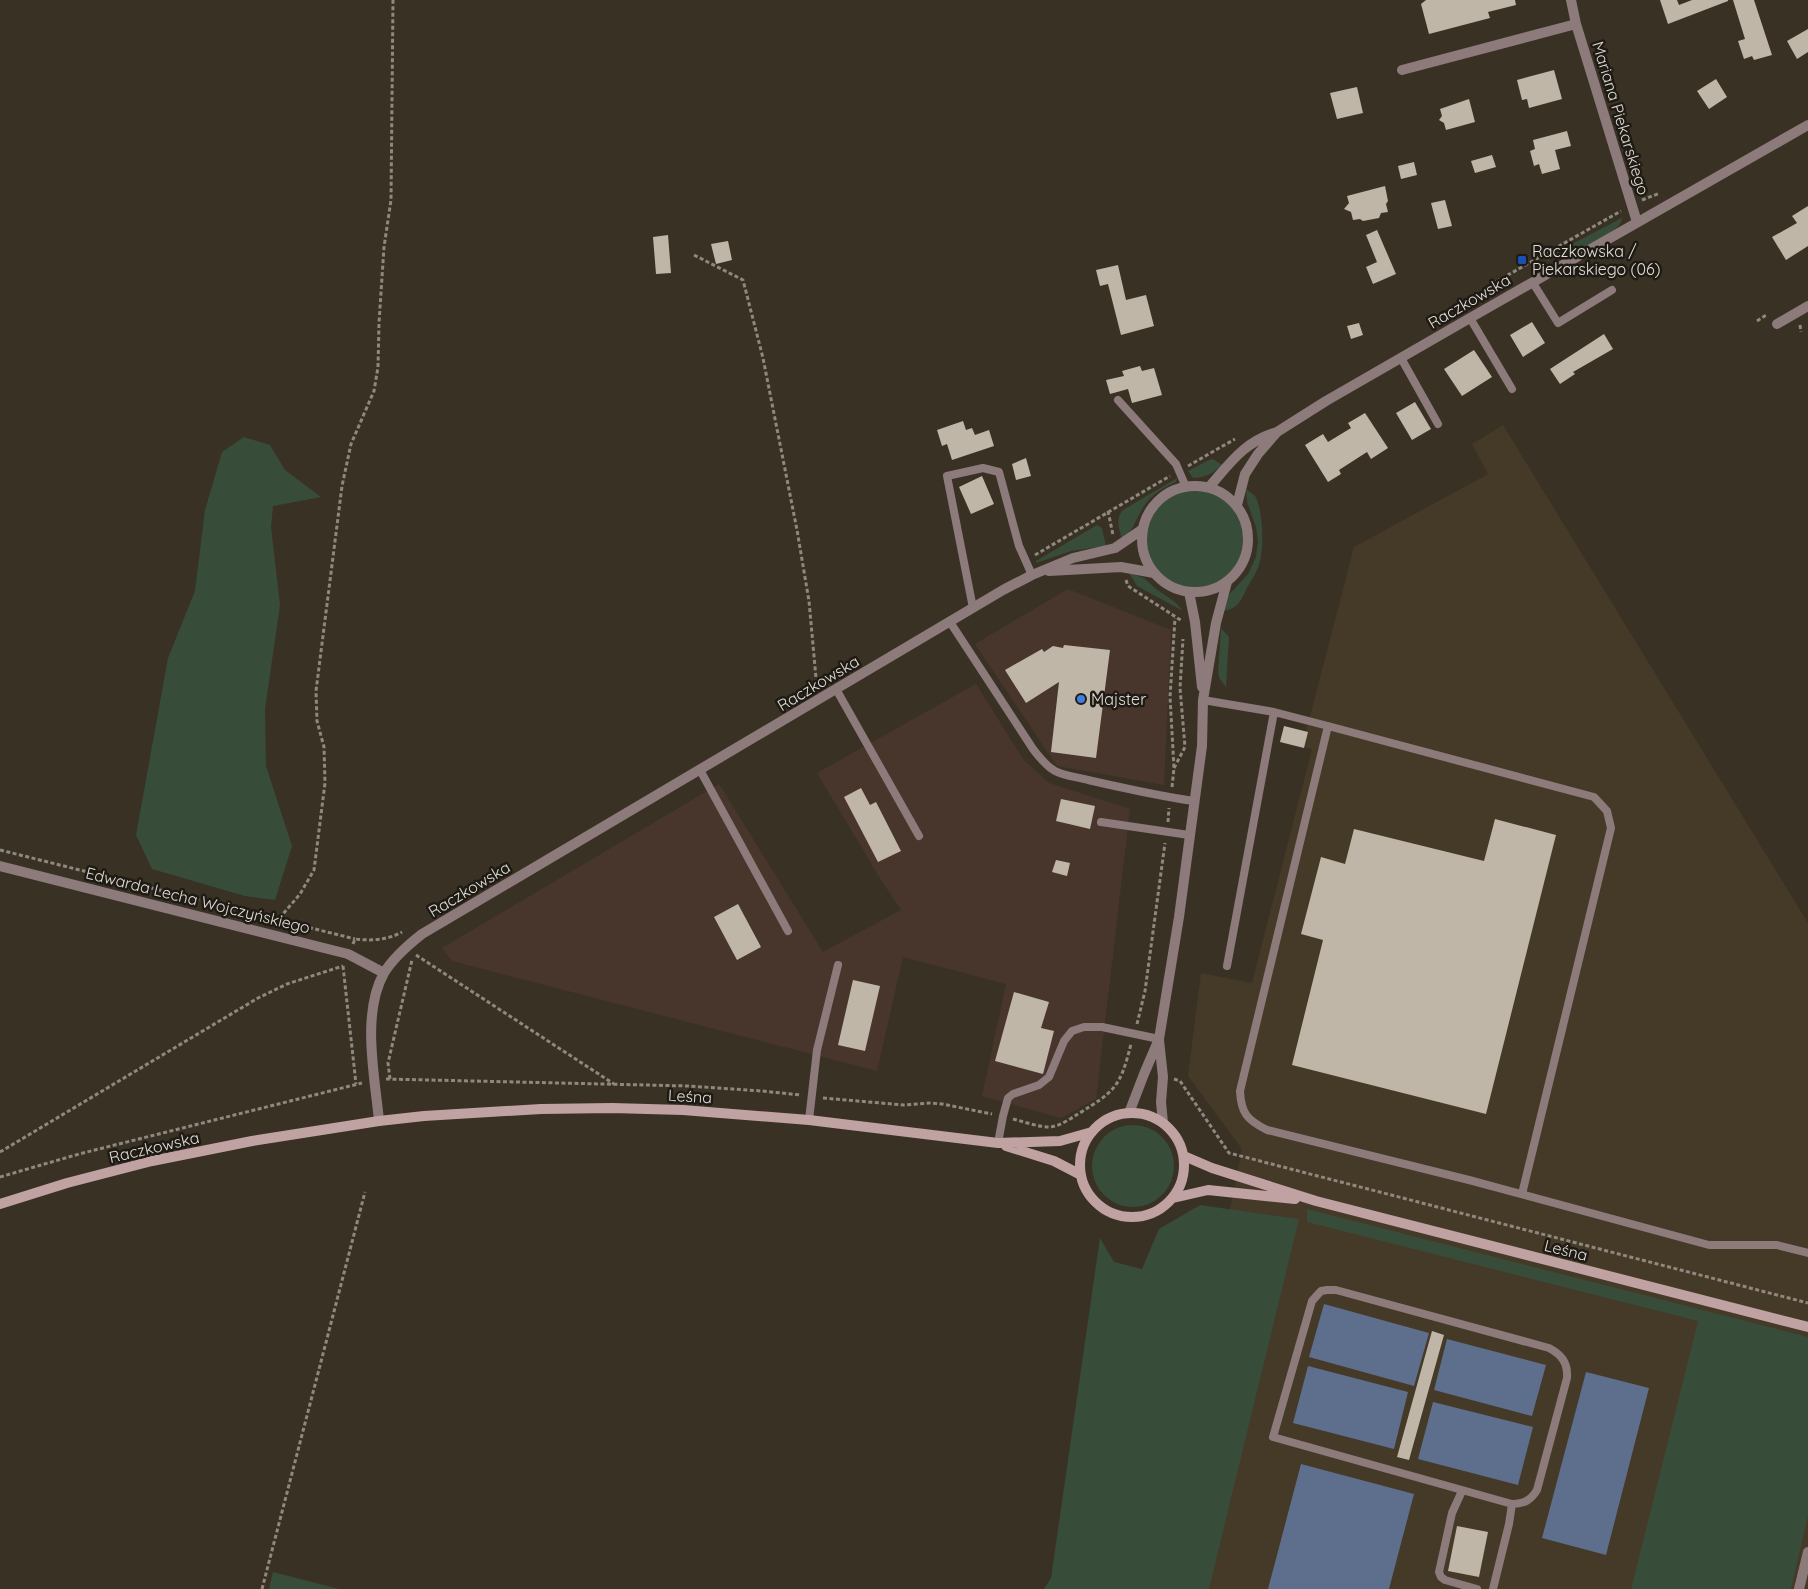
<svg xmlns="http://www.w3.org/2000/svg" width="1808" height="1589" font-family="Quicksand,sans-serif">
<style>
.commercial{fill:#48362d}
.built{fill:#453927}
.green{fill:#384c3a}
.water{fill:#5e6f8e}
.building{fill:#c0b6a7}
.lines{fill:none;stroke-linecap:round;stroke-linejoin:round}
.path{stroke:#8f887e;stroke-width:3;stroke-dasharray:4 2.5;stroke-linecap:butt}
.service{stroke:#8d7a7b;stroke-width:8}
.minor{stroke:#8d7a7b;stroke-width:10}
.tertiary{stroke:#8d7a7b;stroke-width:10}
.secondary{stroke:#c0a2a3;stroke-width:10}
.transit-dot{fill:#1a4fb4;stroke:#1e1a14;stroke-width:2}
.shop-dot{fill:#3f7fe0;stroke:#1e1a14;stroke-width:2}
.labels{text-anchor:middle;stroke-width:5;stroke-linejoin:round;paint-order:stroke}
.street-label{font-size:16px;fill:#e2dcd5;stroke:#1e1a14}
.poi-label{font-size:16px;fill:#e2dcd5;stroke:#1e1a14;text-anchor:start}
</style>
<rect width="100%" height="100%" fill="#3a3125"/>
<!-- commercial -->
<path class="commercial" d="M1068,589l103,41 -7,155 -107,-19 -82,-122z
M976,684l47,75 26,24 81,26 -34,290 -35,19 -79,-22 24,-112 -103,-27 -26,114 -425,-110 -10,-13 277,-164 104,168 78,-42 -20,-30 -64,-107z"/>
<!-- built -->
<path class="built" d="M1503,425l305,498v666h-653l87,-440 -54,-73 13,-103 51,10 60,-234 -10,-2 52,-200 134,-73 -16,-30z"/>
<!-- green -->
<path class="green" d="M1622,218c-1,18 -59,37 -75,43v-4z
M244,437l26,8 15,25 36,27 -48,9 -2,21 9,78 -15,104 1,57 26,80 -17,54 -30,-4 -93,-27 -16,-34 32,-177 27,-67 10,-81 17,-58z
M1213,459l9,6c-8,8 -17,13 -29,13l-5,-7 21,-11z
M1177,478l-1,4c-13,6 -24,12 -32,24 -10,15 -7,20 -22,34 -3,-12 -7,-21 1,-30z
M1142 539a53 53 0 1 1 106 0a53 53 0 1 1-106 0Z
M1246,489c2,2 7,5 9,7 8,12 9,52 5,65 -2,9 -7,17 -12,25 -7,14 -9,23 -26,25l4,-13 22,-24 8,-17 2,-15 -2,-15 -9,-25z
M1097,525l5,3 4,18 -35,5 -35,12v-2z
M1129,573l15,5 12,11 19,13 8,9 -46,-25z
M1221,628l8,9 -3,50 -6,-8 -2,-6z
M1092 1166a41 41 0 1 1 82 0a41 41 0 1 1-82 0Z
M1200,1205l99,14 -90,370h-165l7,-11 49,-340 14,24 28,7 17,-40z
M1307,1209l501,128v179l-17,73h-160l67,-268 -391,-99z
M273,1572l66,17h-70z"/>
<!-- water -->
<path class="water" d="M1324,1304l105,29 -15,53 -105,-29z
M1447,1339l99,26 -14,51 -98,-26z
M1308,1366l100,26 -14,57 -101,-26z
M1586,1372l63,16 -43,167 -64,-17z
M1433,1402l100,25 -15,58 -100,-26z
M1301,1464l113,30 -25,95h-121z"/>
<!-- building -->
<path class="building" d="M1426,0h89l1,5 -28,7 2,6 -61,16 -8,-30z
M1660,0h17l2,5 13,-5h36v1l-60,23z
M1733,0h21l18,55 -18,5 -2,-4 -8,3 -6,-18 7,-2z
M1808,29v23l-11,7 -10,-18z
M1554,70l8,29 -33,9 -2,-9 -5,1 -5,-20z
M1716,79l11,18 -18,12 -12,-18z
M1357,87l6,26 -26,6 -7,-26z
M1469,99l6,23 -29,8 -2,-7 -5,-3 3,-4 -2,-7z
M1567,131l4,15 -16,4 5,19 -18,5 -3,-10 -5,2 -4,-15 5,-2 -2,-9z
M1492,155l4,12 -21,6 -4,-12z
M1414,162l3,13 -16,4 -3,-13z
M1385,186l3,15 -2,3 2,8 -7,1 -2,5 -16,3 -3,-2 -7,1 -2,-8 -7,-3 5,-6 -2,-7z
M1445,200l7,26 -14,3 -7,-26z
M1808,206v40l-22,14 -14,-23 25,-14 -5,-7z
M1377,230l19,44 -23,10 -7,-17 11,-5 -11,-27z
M668,235l3,38 -15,1 -3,-37z
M728,241l4,19 -16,4 -5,-20z
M1118,265l8,35 20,-5 8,31 -33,9 -13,-51 -8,2 -4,-16z
M1532,322l13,21 -22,14 -13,-22z
M1359,323l4,12 -12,4 -4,-13z
M1604,334l9,15 -40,23 2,2 -15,10 -10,-15z
M1474,350l18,27 -30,19 -18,-27z
M1140,366l2,5 12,-3 8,27 -30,8 -4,-14 -18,5 -4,-14 18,-4 -2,-5z
M1415,402l16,27 -19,11 -16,-27z
M1365,413l23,35 -17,11 -4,-7 -28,18 2,4 -13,8 -23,-37 18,-11 5,8 23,-14 -3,-5z
M963,421l3,9 6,-2 3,7 14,-5 5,16 -42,14 -5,-16 -5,2 -5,-16z
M1026,458l5,18 -15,4 -4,-16z
M982,476l12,28 -23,10 -12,-27z
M1064,645l46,5 -14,108 -45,-6 8,-70 -33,21 -21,-33 37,-21 2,3 9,-6 10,2z
M1284,726l24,6 -4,16 -24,-6z
M861,788l9,17 6,-3 25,49 -23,11 -34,-65z
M1061,799l34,7 -5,23 -34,-8z
M1495,819l61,16 -70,279 -194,-49 31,-125 -22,-6 20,-77 24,7 9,-35 130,32z
M1056,860l14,3 -3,13 -15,-4z
M738,904l23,43 -24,13 -23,-43z
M853,980l27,6 -15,65 -27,-6z
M1014,992l35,10 -8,26 13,3 -11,43 -48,-13z
M1432,1331l12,4 -35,125 -12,-3z
M1457,1526l31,6 -9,45 -31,-6z"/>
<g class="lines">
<!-- path -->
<path class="path" d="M1642,200l18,-7
M694,255l49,25 20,78 34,172 12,71 7,77 4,6
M1482,295l10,-11 129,-73
M1757,321l9,-6
M1800,325l1,7
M1188,466l47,-27
M1108,511l5,24
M1035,555l135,-79
M1126,580l2,6 54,35
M1174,768l11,-21 -5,-59 3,-49
M1172,787l2,-19 -4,-71 5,-79
M1168,822l1,-14
M0,850l355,89
M278,925l5,-11 17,-20 14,-24 11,-87 -1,-36 -7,-26 -1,-30 26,-205 9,-42 23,-53 4,-24 1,-44 5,-76 7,-47 2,-200
M353,944l2,-5c16,2 33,1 47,-7
M416,955l198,129
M343,966l13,118
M1137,1024l8,-33 20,-148
M386,1079l302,7 74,5 39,4
M390,1079l-2,-16 24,-103
M1174,1079l6,2 49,72 579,150
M823,1098l81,7 25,-2 13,1 50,10
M1013,1119c12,3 25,8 37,8 10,-1 20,-8 28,-13 37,-23 42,-26 53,-70
M0,1152l258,-154 29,-14 56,-18
M0,1177l79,-23 283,-71
M262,1589l103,-397"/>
<!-- service -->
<path class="service" d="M1533,283l25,40 54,-33
M1470,318l42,71
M1401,358l37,66
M1118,400l58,64 10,23
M973,608l-26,-132 36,-8 16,4 20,74 13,29
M950,622l83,127c6,8 13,17 22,22 9,5 22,6 33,9 35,8 70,16 106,21
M836,689l83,147
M1203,700l71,12
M700,770l88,161
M1101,822l88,13
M1227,966l47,-254 54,14
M809,1120l8,-70 21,-85
M998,1143l5,-27 5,-18 5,-4 26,-9 10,-8 15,-36 8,-10 12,-4h18l57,12
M1522,1194l89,-366 -4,-17 -13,-14 -266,-71 -88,365c1,22 7,29 27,39l202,50 240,65h68l31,8
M1327,1290h9l213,58c13,7 19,15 18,30l-30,112c-6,10 -13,14 -25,14l-239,-67 39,-136 9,-10z
M1462,1491l-10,22 -13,59 2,5 4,3 32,9
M1493,1589l16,-65 3,-20"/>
<!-- minor -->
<path class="minor" d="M1571,0l5,24 61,198
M1402,70l174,-46
M1777,324l31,-18
M1049,571l72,-4 33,6
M0,866l320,81 28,7 36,19
M379,1121c-4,-44 -18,-107 5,-148 9,-15 24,-28 38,-39l581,-344 29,-15 41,-17 42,-10 28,-19
M1799,1589l9,-37"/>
<!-- tertiary -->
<path class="tertiary" d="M1142 539a53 53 0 1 1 106 0a53 53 0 1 1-106 0Z
M1209,487c22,-25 35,-45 68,-55
M1237,505l8,-31 13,-20 19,-22 49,-31 144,-83 338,-193
M1189,592l6,30 7,65
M1159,1040l4,37 -2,25 2,21
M1129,1113l15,-39 15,-35 20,-122 23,-171 1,-46 13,-77 11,-41"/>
<!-- secondary -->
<path class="secondary" d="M1080 1165a52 52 0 1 1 104 0a52 52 0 1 1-104 0Z
M1006,1146l48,15 27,14
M1184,1156l28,12 104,33 492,126
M1173,1198l35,-8 87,9
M0,1204l67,-21 85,-22 100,-20 127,-20 45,-5 117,-7 71,-1 71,2 126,10 189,23 62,-2 32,-9"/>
</g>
<!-- markers -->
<rect class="transit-dot" x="1517" y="255" width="10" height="10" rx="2.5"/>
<circle class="shop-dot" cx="1081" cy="699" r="5"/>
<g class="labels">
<!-- street labels -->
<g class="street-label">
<text transform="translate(1621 118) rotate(73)" y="6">Mariana Piekarskiego</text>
<text transform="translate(1469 301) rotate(-30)" y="6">Raczkowska</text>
<text transform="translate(818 683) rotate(-31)" y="6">Raczkowska</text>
<text transform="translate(469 889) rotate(-31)" y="6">Raczkowska</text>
<text transform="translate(198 900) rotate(14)" y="6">Edwarda Lecha Wojczyńskiego</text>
<text transform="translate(690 1096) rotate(3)" y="6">Leśna</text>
<text transform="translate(154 1147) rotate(-13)" y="6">Raczkowska</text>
<text transform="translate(1566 1250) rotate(14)" y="6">Leśna</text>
</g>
<!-- poi labels -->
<g class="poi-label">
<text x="1532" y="257">Raczkowska /<tspan x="1532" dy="18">Piekarskiego (06)</tspan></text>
<text x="1091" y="705">Majster</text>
</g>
</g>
</svg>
